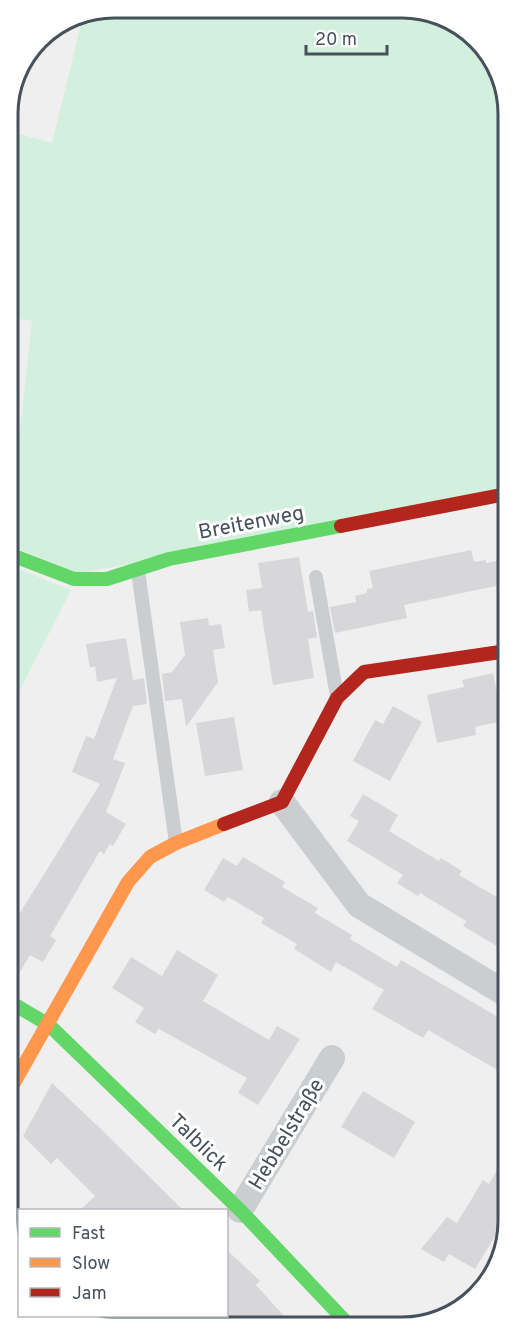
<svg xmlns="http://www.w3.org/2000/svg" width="516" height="1335" font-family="Overpass,sans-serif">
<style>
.green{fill:#d3efdd}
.building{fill:#d7d7d9}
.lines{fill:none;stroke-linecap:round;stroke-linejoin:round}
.lane{stroke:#cbced0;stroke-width:14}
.street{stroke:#cbced0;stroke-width:26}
.fast{stroke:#63d668;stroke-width:14}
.slow{stroke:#ff974d;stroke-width:14}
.jam{stroke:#b3261e;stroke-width:14}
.labels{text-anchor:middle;stroke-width:6;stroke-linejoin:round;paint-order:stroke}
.street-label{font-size:21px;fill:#46515c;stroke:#fff}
.rim{fill:none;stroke:#46515c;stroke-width:3}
</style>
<rect width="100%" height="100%" fill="#f0efef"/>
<!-- green -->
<path class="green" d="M114,8l309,2 54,28 28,49 1,401 -428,86 -69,-29v-46l6,-25 17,-153 -24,-4v-186l44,12 30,-123z
M9,565l62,25 -62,121z"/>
<!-- building -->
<path class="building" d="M471,550l3,12 12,-2v3l20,-4v25l-102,21 3,13 -72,15 -5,-26 26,-5 -1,-6 12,-3v-4l6,-1 -4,-17z
M299,557l9,55 5,-1 4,26 -9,2 6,39 -41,7 -12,-75 -12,2 -3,-22 16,-2 -4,-25z
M208,618l1,8 12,-2 4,24 -12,2 5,32 -32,45 -4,-28 -17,2 -3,-27 10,-2 13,-17 -5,-33z
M126,638l7,42 11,-2 3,26 -14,2 -20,53 12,4 -19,49 20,12 -13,22 -3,-2 -6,10 -4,-3 -50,85 6,4 -13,22 -13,-7 -17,29 -3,-1v-72l8,5 82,-132 -28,-12 14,-36 8,3 23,-61 -20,4 -2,-16 -5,2 -4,-24z
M493,673l10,48 -28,6 1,8 -39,8 -10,-48 37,-8 -2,-7z
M393,706l29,16 -32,59 -37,-20 22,-41 8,4z
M234,717l9,53 -38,6 -9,-53z
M363,794l35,21 -9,16 50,30 2,-3 21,13 -3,4 48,28v49l-44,-26 3,-5 -46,-28 -2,3 -21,-13 6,-8 -56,-34 12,-20 -9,-5z
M243,857l42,25 -3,5 36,21 -3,5 37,22 -2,4 47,28 4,-7 107,63v53l-80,-46 -5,8 -51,-29 12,-19 -48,-28 -5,10 -37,-23 3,-5 -36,-21 3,-5 -36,-21 -4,5 -20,-12 19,-32 14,8z
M177,950l41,25 -15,26 66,39 8,-14 23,13 -42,66 -20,-12 9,-15 -88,-49 -4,5 -20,-12 9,-14 -32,-20 19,-31 31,19z
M52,1083l51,48 80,79h-103l15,-14 -38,-38 -6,6 -28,-28z
M363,1091l52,31 -21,36 -53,-31z
M508,1151v64l-33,54 -26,-15 -5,8 -23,-13 26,-32 10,6 26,-43 6,4z
M226,1249l34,32 -4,4 36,40h-66z"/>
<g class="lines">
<!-- lane -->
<path class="lane" d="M138,571l38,272
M316,577l21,119"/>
<!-- street -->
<path class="street" d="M282,802l77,103 149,90
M240,1210l92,-152
M11,1248l9,7
M82,1316l7,7"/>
<!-- fast -->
<path class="fast" d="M9,554l65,25h33l62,-20 172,-33
M10,1002l39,23 191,185 108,114"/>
<!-- slow -->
<path class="slow" d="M11,1088l117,-206 22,-25 26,-14 48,-19"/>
<!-- jam -->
<path class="jam" d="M341,526l165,-32
M224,824l58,-22 55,-104 27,-26 143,-21"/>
</g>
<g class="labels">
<!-- street labels -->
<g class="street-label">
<text transform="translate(251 522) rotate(-11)" y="7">Breitenweg</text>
<text transform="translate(286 1134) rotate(-59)" y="7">Hebbelstraße</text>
<text transform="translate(199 1142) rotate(44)" y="7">Talblick</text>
</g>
</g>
<!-- crop -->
<path d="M0 0H516V1335H0ZM114 18H402A96 96 0 0 1 498 114V1221A96 96 0 0 1 402 1317H114A96 96 0 0 1 18 1221V114A96 96 0 0 1 114 18Z" fill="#fff" fill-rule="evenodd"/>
<path class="rim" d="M114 18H402A96 96 0 0 1 498 114V1221A96 96 0 0 1 402 1317H114A96 96 0 0 1 18 1221V114A96 96 0 0 1 114 18Z"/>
<!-- legend -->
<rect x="18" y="1209" width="210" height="108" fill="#ffffff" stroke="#b5b9be" stroke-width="1.5"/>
<rect x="30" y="1228" width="30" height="9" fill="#63d668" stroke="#b5b9be" stroke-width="1.5"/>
<text x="72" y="1239" font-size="18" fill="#46515c">Fast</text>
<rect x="30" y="1258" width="30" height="9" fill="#ff974d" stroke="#b5b9be" stroke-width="1.5"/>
<text x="72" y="1269" font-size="18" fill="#46515c">Slow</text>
<rect x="30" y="1288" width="30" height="9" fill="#b3261e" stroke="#b5b9be" stroke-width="1.5"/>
<text x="72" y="1299" font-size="18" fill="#46515c">Jam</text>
<!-- scale -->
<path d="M306 45v9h81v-9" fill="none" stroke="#46515c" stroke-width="3"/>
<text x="315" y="45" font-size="18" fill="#46515c" stroke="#ffffff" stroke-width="4.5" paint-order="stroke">20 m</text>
</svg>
